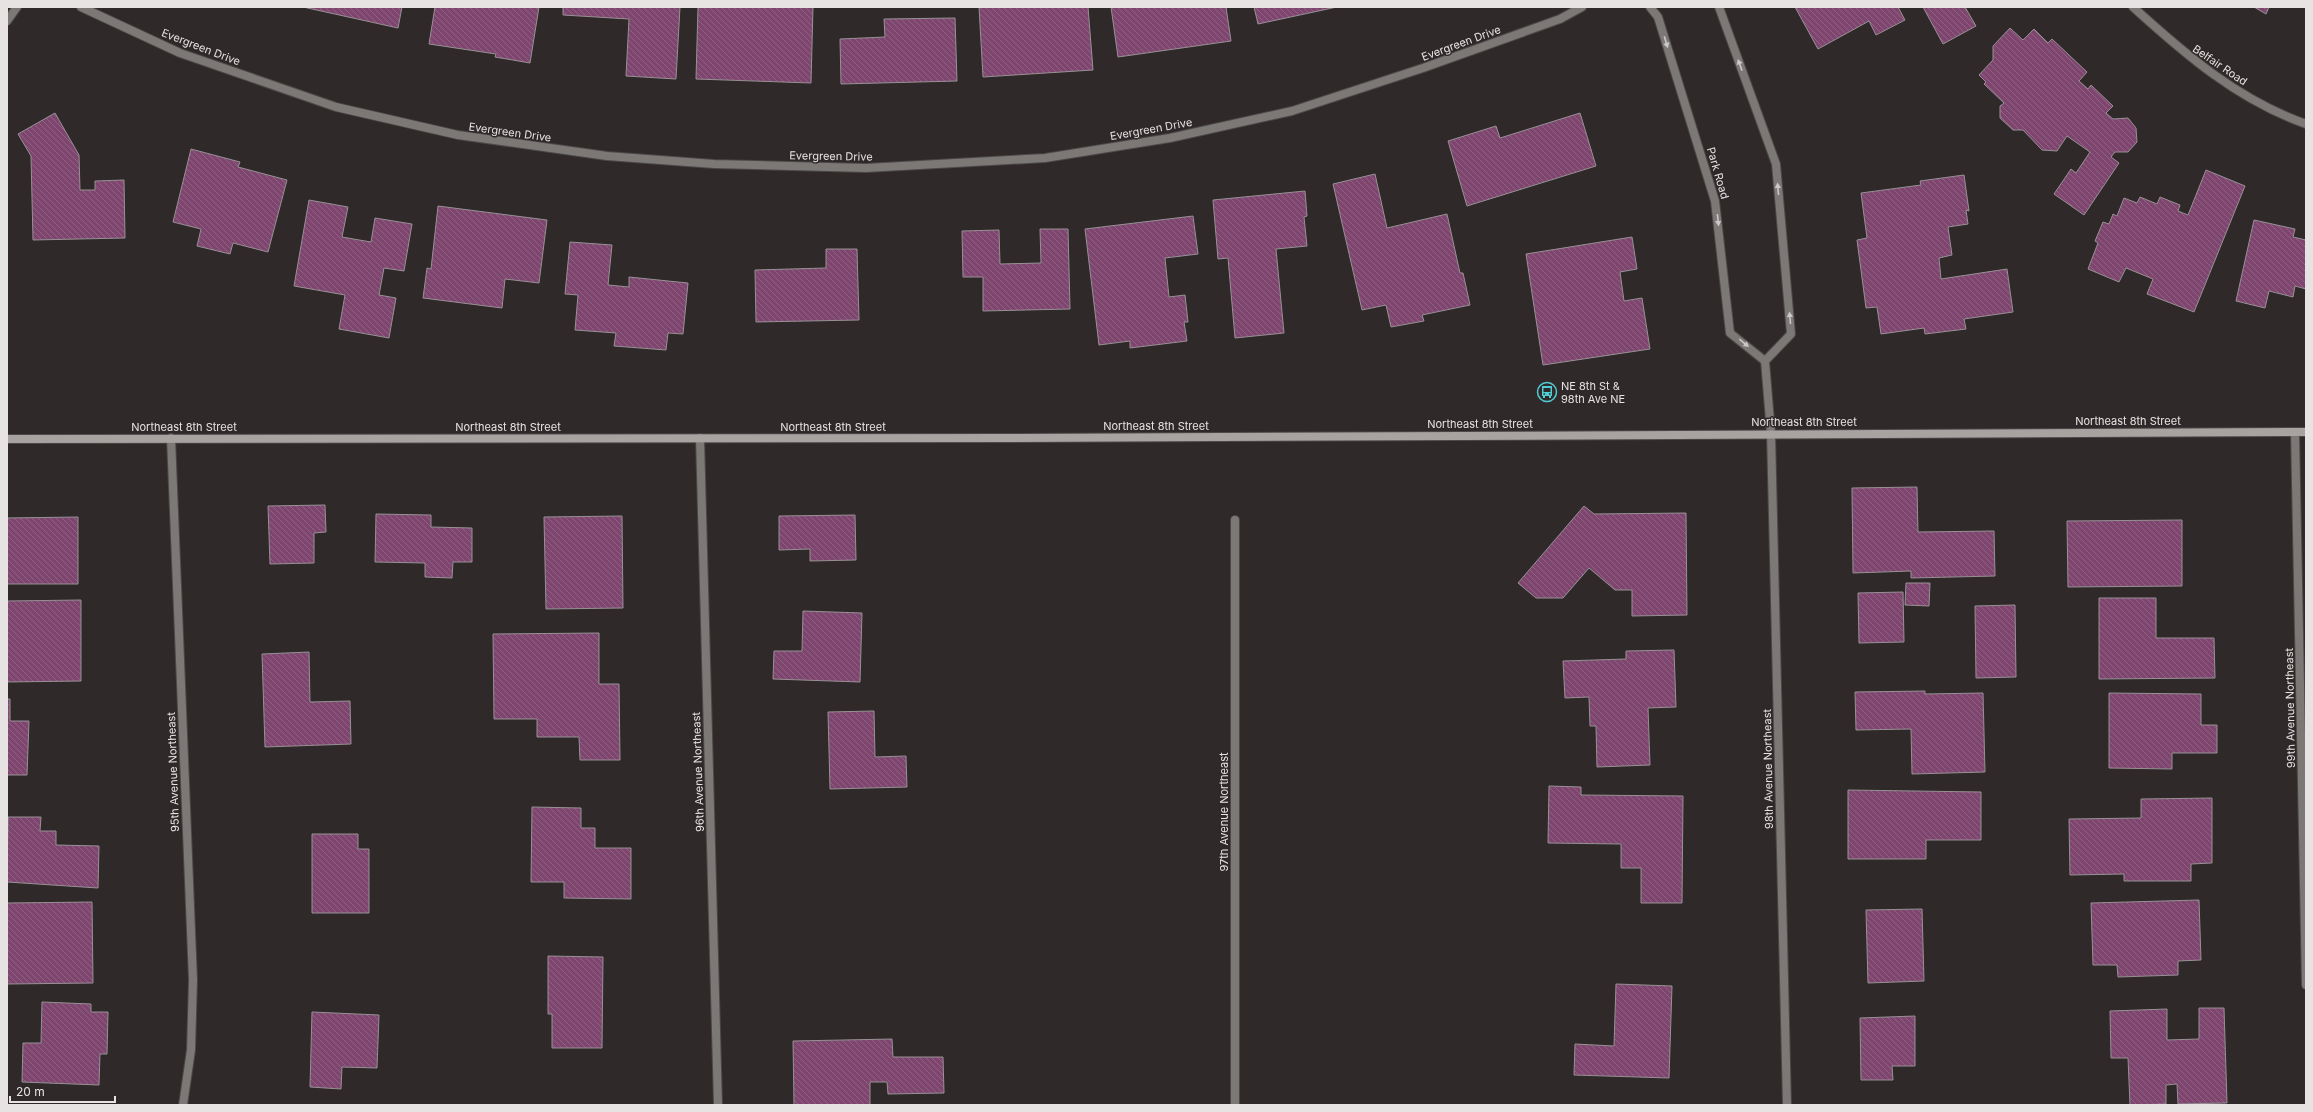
<svg xmlns="http://www.w3.org/2000/svg" width="2313" height="1112" font-family="Inter,sans-serif">
<style>
.building{fill:url(#building-back-hatch);stroke:#979195}
.lines{fill:none;stroke-linecap:round;stroke-linejoin:round}
.minor-casing{stroke:#4c4748;stroke-width:10}
.secondary-casing{stroke:#4c4748;stroke-width:10}
.minor{stroke:#7b7876;stroke-width:8}
.secondary{stroke:#a8a3a1;stroke-width:8}
.oneway{fill:#ccc8c8}
.labels{text-anchor:middle;stroke-width:3;stroke-linejoin:round;paint-order:stroke}
.street-label{font-size:11px;fill:#e7e3e3;stroke:#2f292a}
.poi-label{font-size:11px;fill:#e7e3e3;stroke:#2f292a;text-anchor:start}
</style>
<defs>
<pattern id="building-back-hatch" width="6" height="6" patternUnits="userSpaceOnUse"><rect width="6" height="6" fill="#7e466e"/><path d="M-1 5l2 2M0 0l6 6M5-1l2 2" fill="none" stroke="#906183"/></pattern>
</defs>
<rect width="100%" height="100%" fill="#2f292a"/>
<!-- building -->
<path class="building" d="M303,7h99l-4,21z
M435,7h104l-9,56 -35,-6 1,-3 -67,-10z
M563,7h117l-4,72 -50,-3 3,-57 -66,-4z
M698,7h115l-2,76 -115,-4z
M979,7h109l5,63 -110,7z
M1111,7h115l5,34 -113,16z
M1254,7h83l-79,17z
M1795,7h103l7,13 -29,15 -7,-14 -51,28z
M1923,7h42l11,19 -33,18z
M2254,7h15l-3,7z
M955,18l2,63 -116,3 -1,-45 45,-2 -1,-18z
M2010,28l13,12 11,-11 14,14 4,-4 35,33 -8,9 9,8 3,-4 22,21 -7,7 7,6 15,-1 8,10 1,14 -9,10h-13l-4,5 8,6 -35,52 -30,-21 17,-25 5,4 14,-21 -23,-16 -10,15 -15,-1 -19,-20h-10l-13,-12v-12l4,-3 -20,-19 2,-2 -7,-7 14,-15v-14z
M55,113l24,42 1,35h15v-9l29,-1 1,58 -92,2 -2,-84 -13,-22z
M1580,113l16,53 -129,40 -19,-65 48,-15 4,12z
M191,149l49,13 -2,5 49,13 -19,72 -35,-9 -3,11 -33,-8 4,-17 -28,-7z
M2206,170l39,16 -51,126 -47,-18 6,-15 -27,-11 -7,14 -31,-13 10,-26 -3,-2 8,-19 6,2 4,-10 4,2 7,-18 13,5 3,-6 17,7 3,-7 20,8 -2,6 10,4z
M1375,174l12,54 60,-14 13,59h3l7,32 -48,10 2,6 -33,6 -5,-22 -24,5 -29,-126z
M1964,175l5,36 -3,-1 2,14 -20,3 4,28 -13,3 2,21 66,-10 6,43 -49,7 2,10 -41,5 -1,-6 -43,6 -4,-27 -11,1 -9,-68 10,-2 -6,-45 60,-8 -1,-4z
M1305,191l2,25 -3,1 3,29 -31,3 8,84 -49,5 -7,-80 -10,1 -5,-59z
M309,200l39,7 -6,30 29,5 4,-24 37,6 -8,47 -20,-3 -5,27 17,3 -7,40 -50,-9 6,-34 -51,-9z
M438,206l109,14 -8,63 -34,-4 -3,29 -79,-10 4,-30 4,1z
M1193,216l5,38 -33,4 4,39 16,-2 3,27h-4l3,19 -57,7v-7l-31,4 -14,-116z
M2254,220l41,9 -2,8 13,3v49l-11,-3 -2,11 -24,-6 -4,17 -29,-7z
M1040,229h28l2,80 -87,2v-34h-20l-1,-46 37,-1 1,34 41,-1z
M1632,237l5,32 -17,3 4,29 18,-3 8,51 -107,16 -17,-111z
M570,242l42,3 -4,40 21,2v-10l59,6 -5,51 -15,-1 -2,17 -52,-4 2,-13 -41,-3 3,-35 -13,-1z
M826,249h31l2,71 -103,2 -1,-52 71,-2z
M1917,487l1,45 76,-1 1,45 -84,2v-7l-58,2 -1,-85z
M325,505l1,27 -12,1v30l-44,1 -2,-58z
M1584,506l10,8 92,-1 1,102 -55,1v-26h-17l-26,-22 -26,30h-27l-18,-15z
M376,514l55,1v12l41,1v34h-19l-1,16 -27,-1v-14l-50,-1z
M855,515l1,45 -46,1v-12l-31,1v-34z
M622,516l1,92 -77,1 -2,-92z
M78,517v67h-71v-66z
M2182,520v66l-114,1 -1,-66z
M1906,583h24l-1,23 -24,-1z
M1903,592l1,50 -45,1 -1,-50z
M2099,598h57v40h58l1,40 -116,1z
M81,600v81l-74,1v-81z
M2015,605l1,72 -40,1 -1,-72z
M803,611l59,2 -2,69 -87,-3 1,-28h28z
M599,633v51h20l1,76h-40l-1,-23h-42v-18h-43l-1,-85z
M1674,650l2,57 -28,1 2,57 -53,2 -1,-41h-6l-1,-29 -24,1 -2,-37 63,-2v-8z
M309,652l1,50 40,-1 1,43 -86,3 -3,-93z
M1925,691v3l58,-1 2,79 -73,2 -1,-45 -55,1 -1,-38z
M2109,693l92,1v31h16v28h-45v16l-63,-1z
M7,699h3v22h19l-2,54h-20z
M874,711l1,46 31,-1 1,31 -77,2 -2,-77z
M1549,786l32,1v8l102,1 -1,107h-41v-35h-20v-24l-73,-1z
M1848,790l133,2v48h-55v19h-78z
M2212,798v65l-21,1v17h-67v-7l-54,1 -1,-56 72,-1v-19z
M532,807l49,1v20h14v20h36v51l-67,-1v-16h-33z
M8,817h33l-1,14h16v14l43,1 -1,42 -91,-6z
M312,834h46v15h11v64h-57z
M2199,900l2,60 -23,1v14l-60,2 -1,-12h-24l-2,-62z
M92,902l1,81 -86,1v-81z
M1922,909l2,72 -56,2 -2,-73z
M548,956l55,1 -1,91h-50v-34h-4z
M1616,984l56,2 -3,92 -95,-3 1,-31 39,2z
M42,1002l49,2v8h17l-1,42h-7l-1,31 -77,-3 1,-39h18z
M2199,1008h25l3,95 -49,1 -1,-20 -11,1v19l-36,1 -2,-47h-17l-1,-47 57,-2v31l32,-1z
M312,1012l67,3 -2,53 -35,-1 -1,22 -31,-2z
M1915,1016v50h-23l1,14h-32l-1,-62z
M892,1039l1,18h50l1,36 -56,1 -1,-12h-17v23h-76l-1,-64z"/>
<g class="lines">
<!-- minor casing -->
<g class="minor-casing">
<path id="minor" d="M81,7l99,46 156,54 122,28 149,21 107,8 152,4 179,-10 125,-20 122,-27 131,-43 137,-49 22,-12
M1650,7l8,10 57,184 15,132 35,28 6,72 16,672
M1719,7l57,157 15,170 -26,27
M2133,7c53,48 105,93 173,117
M7,21l10,-14
M2295,432l11,553
M171,438l22,542 -2,70 -8,55
M700,438l18,667
M1235,520v585"/>
</g>
<!-- secondary casing -->
<g class="secondary-casing">
<path id="secondary" d="M7,439l1008,-1 1291,-6"/>
</g>
<!-- minor -->
<use href="#minor" class="minor"/>
<!-- secondary -->
<use href="#secondary" class="secondary"/>
</g>
<!-- one-way arrows -->
<defs><path id="oneway-solid" d="M-6-.8H1V-3.2L6.5 0L1 3.2V.8H-6Z"/></defs>
<g class="oneway">
<use href="#oneway-solid" transform="translate(1666 42) rotate(73)"/>
<use href="#oneway-solid" transform="translate(1740 65) rotate(-110)"/>
<use href="#oneway-solid" transform="translate(1778 189) rotate(-95)"/>
<use href="#oneway-solid" transform="translate(1718 220) rotate(84)"/>
<use href="#oneway-solid" transform="translate(1790 318) rotate(-95)"/>
<use href="#oneway-solid" transform="translate(1744 343) rotate(39)"/>
</g>
<!-- icons -->
<defs>
<g id="bus-ring" transform="scale(1)"><circle r="9.5" fill="#2f292a" stroke="#51ccd4" stroke-width="1.5"/><path d="M-5-6H5V4H4V6H2V4H-2V6H-4V4H-5ZM-3.5-4V0h7V-4ZM-3.5 1.2v1.5H-2V1.2ZM2 1.2v1.5H3.5V1.2Z" fill="#51ccd4"/></g>
</defs>
<g fill-rule="evenodd">
<use href="#bus-ring" x="1547" y="392"/>
</g>
<g class="labels">
<!-- street labels -->
<g class="street-label">
<text transform="translate(1461 43) rotate(-20)" y="4">Evergreen Drive</text>
<text transform="translate(201 47) rotate(21)" y="4">Evergreen Drive</text>
<text transform="translate(2220 65) rotate(34)" y="4">Belfair Road</text>
<text transform="translate(1151 129) rotate(-10)" y="4">Evergreen Drive</text>
<text transform="translate(510 132) rotate(8)" y="4">Evergreen Drive</text>
<text transform="translate(831 156) rotate(1)" y="4">Evergreen Drive</text>
<text transform="translate(1718 173) rotate(74)" y="4">Park Road</text>
<text x="2128" y="425">Northeast 8th Street</text>
<text x="1804" y="426">Northeast 8th Street</text>
<text x="1480" y="428">Northeast 8th Street</text>
<text x="1156" y="430">Northeast 8th Street</text>
<text x="184" y="431">Northeast 8th Street</text>
<text x="508" y="431">Northeast 8th Street</text>
<text x="833" y="431">Northeast 8th Street</text>
<text transform="translate(2290 708) rotate(-91)" y="4">99th Avenue Northeast</text>
<text transform="translate(1768 769) rotate(-91)" y="4">98th Avenue Northeast</text>
<text transform="translate(173 772) rotate(-92)" y="4">95th Avenue Northeast</text>
<text transform="translate(698 772) rotate(-92)" y="4">96th Avenue Northeast</text>
<text transform="translate(1224 812) rotate(-90)" y="4">97th Avenue Northeast</text>
</g>
<!-- poi labels -->
<g class="poi-label">
<text x="1561" y="390">NE 8th St &amp;<tspan x="1561" dy="13">98th Ave NE</tspan></text>
</g>
</g>
<!-- border -->
<rect width="2313" height="1112" fill="none" stroke="#e7e3e3" stroke-width="16"/>
<!-- scale -->
<path d="M10 1096v6h105v-6" fill="none" stroke="#e7e3e3" stroke-width="2"/>
<text x="16" y="1096" font-size="12" fill="#e7e3e3" stroke="#2f292a" stroke-width="3" paint-order="stroke">20 m</text>
</svg>
